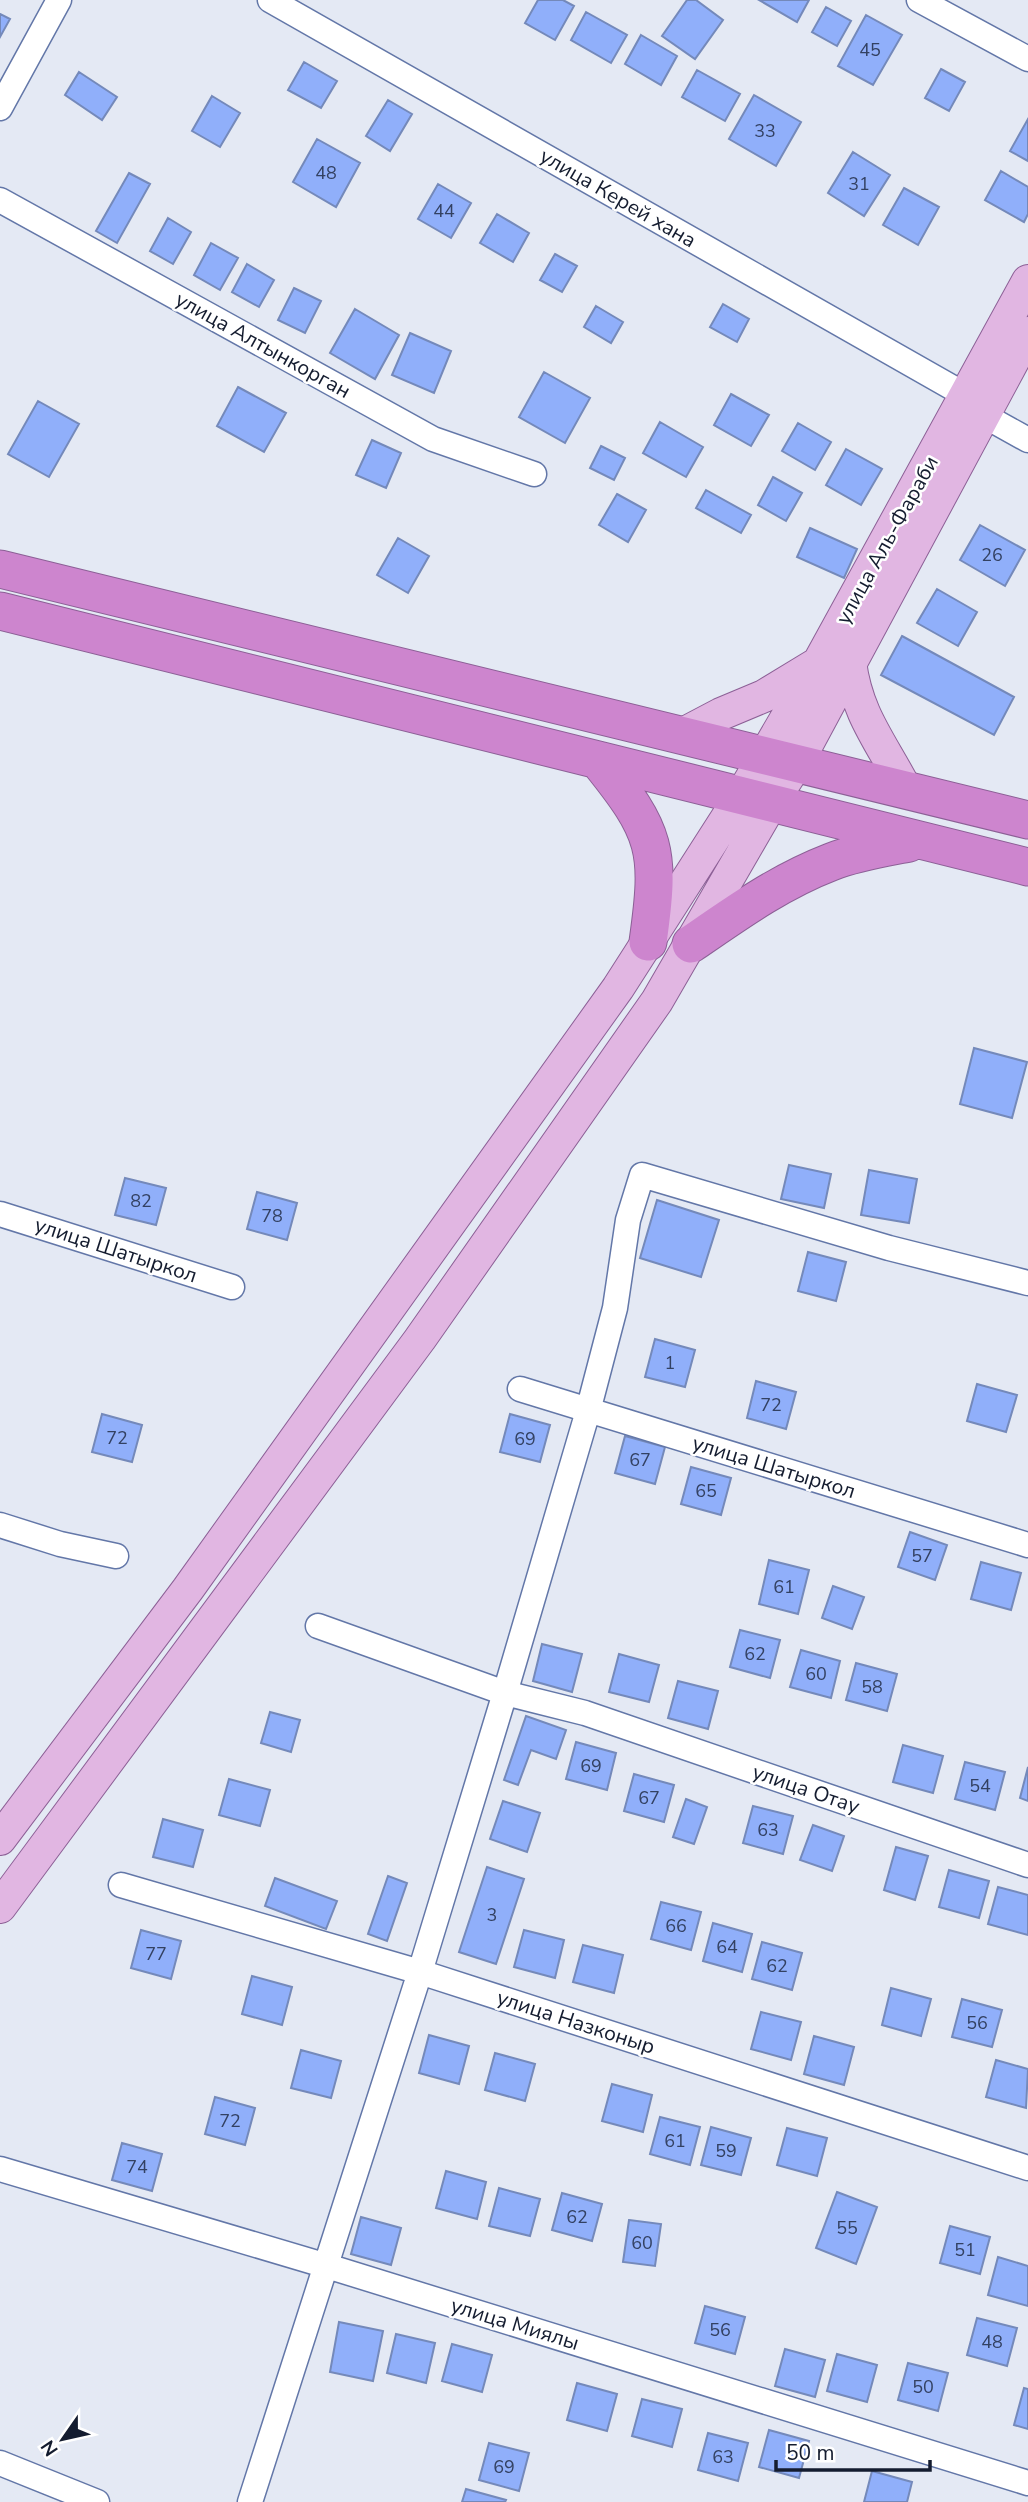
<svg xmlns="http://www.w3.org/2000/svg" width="1028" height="2502" font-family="'Nunito Sans',sans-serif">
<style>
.building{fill:#90affa;stroke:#7489ba;stroke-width:2}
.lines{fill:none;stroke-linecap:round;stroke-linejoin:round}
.minor-casing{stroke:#6377a8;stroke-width:27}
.major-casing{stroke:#8c6096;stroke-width:34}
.highway-casing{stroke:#8c6096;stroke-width:39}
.minor{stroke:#fff;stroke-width:24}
.major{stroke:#e1b6e2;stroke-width:32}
.highway{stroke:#cd85ce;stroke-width:37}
.labels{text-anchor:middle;stroke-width:5;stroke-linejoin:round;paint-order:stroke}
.number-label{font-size:18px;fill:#334162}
.street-label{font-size:21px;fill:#141c2f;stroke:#fff}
</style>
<rect width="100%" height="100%" fill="#e4e9f4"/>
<!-- building -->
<path class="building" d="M538,0h25l11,6 -19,34 -30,-17z
M687,0h9l27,20 -28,39 -33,-23z
M759,0h50l-12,22z
M826,7l25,14 -14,25 -25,-14z
M586,12l41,23 -16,28 -40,-23z
M0,14l10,5 -10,18z
M866,15l36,20 -29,50 -35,-19z
M641,35l36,21 -16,29 -36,-21z
M304,62l33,19 -16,27 -33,-18z
M941,69l24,13 -16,29 -24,-13z
M697,70l43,24 -15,27 -43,-24z
M79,72l38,25 -15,23 -37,-25z
M754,95l47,27 -25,44 -47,-27z
M212,96l28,17 -20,34 -28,-16z
M388,100l24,14 -22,37 -24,-15z
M1028,119v42l-18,-10z
M317,139l43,24 -24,44 -43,-25z
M853,152l37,23 -26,41 -36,-23z
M1001,171l27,16v27l-4,8 -39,-22z
M129,173l21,11 -33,59 -21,-12z
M438,184l33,19 -20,35 -33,-19z
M904,188l35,19 -21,38 -35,-20z
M497,214l32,19 -16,29 -33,-19z
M168,218l23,14 -18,32 -23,-13z
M211,243l27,15 -18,32 -26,-15z
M555,254l22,12 -15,26 -22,-12z
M247,264l27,16 -15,27 -27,-15z
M294,288l27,13 -16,32 -27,-13z
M723,304l26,15 -12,23 -27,-15z
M596,306l27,16 -12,21 -27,-16z
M355,309l44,26 -24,44 -45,-26z
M410,333l41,18 -17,42 -42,-18z
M544,372l46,26 -25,45 -46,-26z
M238,387l48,26 -22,39 -47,-26z
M731,394l38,21 -18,31 -37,-21z
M38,401l41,23 -30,53 -41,-23z
M660,422l43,25 -17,30 -43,-24z
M798,423l33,19 -16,28 -33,-19z
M372,440l29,13 -15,35 -30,-13z
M601,446l24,12 -11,22 -24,-12z
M846,449l36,20 -21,36 -35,-20z
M773,477l29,16 -16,28 -28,-16z
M706,490l45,25 -10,18 -45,-25z
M617,494l29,16 -18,32 -29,-17z
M980,525l45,25 -20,36 -45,-26z
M810,528l47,21 -13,29 -47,-21z
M398,538l31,18 -21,37 -31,-18z
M937,589l40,23 -19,34 -41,-23z
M902,636l112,61 -20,38 -113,-60z
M974,1048l53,14 -15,56 -52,-14z
M789,1165l42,9 -7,34 -43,-9z
M869,1170l48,9 -8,44 -48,-8z
M125,1178l41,10 -10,37 -41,-10z
M257,1192l40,11 -10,37 -40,-11z
M657,1200l62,20 -18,57 -61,-19z
M808,1252l38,10 -10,39 -38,-10z
M655,1339l40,11 -10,37 -40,-10z
M756,1381l40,11 -10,37 -39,-11z
M977,1384l40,11 -11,37 -39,-11z
M102,1414l40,11 -10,37 -40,-10z
M510,1414l40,11 -10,37 -40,-10z
M625,1436l40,11 -10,37 -40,-11z
M691,1467l40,11 -10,37 -40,-11z
M910,1532l37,13 -12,35 -37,-13z
M769,1560l40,10 -11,44 -39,-10z
M981,1562l40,11 -10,37 -40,-11z
M833,1586l31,11 -12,32 -30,-11z
M740,1630l40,10 -10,38 -40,-11z
M542,1644l40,10 -10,38 -39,-11z
M801,1650l39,11 -9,37 -41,-11z
M619,1654l40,11 -10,37 -40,-10z
M856,1663l41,11 -10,37 -41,-11z
M678,1681l40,10 -10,38 -40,-11z
M270,1712l30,8 -9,32 -30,-9z
M526,1716l40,14 -10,29 -25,-9 -13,35 -14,-5z
M576,1742l40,11 -9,37 -41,-11z
M903,1745l40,11 -10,37 -40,-11z
M965,1762l40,10 -10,38 -40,-11z
M1028,1767v34l-8,-3z
M634,1774l40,11 -10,37 -40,-11z
M229,1779l41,11 -10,36 -41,-11z
M686,1799l21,8 -13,37 -21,-7z
M503,1801l37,12 -13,39 -37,-13z
M753,1806l40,10 -10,38 -40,-11z
M163,1819l40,11 -10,37 -40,-10z
M813,1825l31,11 -12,35 -32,-11z
M896,1847l32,9 -13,44 -31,-10z
M487,1867l37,12 -28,85 -37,-12z
M949,1870l40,11 -10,37 -40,-11z
M388,1876l19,7 -20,58 -19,-7z
M275,1878l62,23 -11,28 -61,-23z
M998,1887l30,8v40l-40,-11z
M661,1902l40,10 -10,38 -40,-11z
M713,1923l39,11 -10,38 -39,-11z
M141,1930l40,11 -10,38 -40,-11z
M524,1930l40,10 -9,38 -41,-11z
M762,1942l40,11 -10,37 -40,-11z
M583,1945l40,10 -9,38 -41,-11z
M252,1976l40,11 -10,38 -40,-11z
M891,1988l40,11 -10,37 -39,-11z
M962,1999l40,11 -10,37 -40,-10z
M761,2012l40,10 -10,38 -40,-11z
M429,2035l40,11 -10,38 -40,-11z
M814,2036l40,11 -10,38 -40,-11z
M301,2050l40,11 -10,37 -40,-10z
M495,2053l40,11 -10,37 -40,-11z
M996,2060l32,9 -2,39 -40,-11z
M612,2084l40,11 -9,37 -41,-11z
M215,2097l40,11 -10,37 -40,-11z
M660,2117l40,10 -10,38 -40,-11z
M711,2127l40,11 -10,37 -40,-10z
M787,2128l40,10 -10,38 -40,-11z
M122,2143l40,11 -10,37 -40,-11z
M446,2171l40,11 -9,37 -41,-11z
M499,2188l41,11 -10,37 -41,-10z
M837,2192l40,15 -21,57 -40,-16z
M562,2193l40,11 -10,37 -40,-11z
M361,2217l40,11 -10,37 -40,-11z
M629,2220l32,4 -6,42 -32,-4z
M950,2226l40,11 -10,37 -40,-11z
M998,2257l30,9v40l-40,-11z
M705,2306l40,11 -10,37 -40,-11z
M977,2318l40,10 -10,38 -40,-11z
M339,2322l44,9 -10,50 -43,-9z
M396,2334l39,9 -9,40 -39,-10z
M452,2344l40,11 -10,37 -40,-11z
M785,2349l40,11 -10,37 -40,-11z
M837,2354l40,11 -10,37 -40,-11z
M908,2363l40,10 -10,38 -40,-11z
M577,2383l40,11 -10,37 -40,-11z
M1024,2388l4,1v40l-14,-4z
M642,2399l40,10 -10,38 -40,-11z
M769,2430l40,11 -10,37 -40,-11z
M708,2433l40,10 -10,38 -40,-11z
M489,2443l40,10 -10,38 -40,-11z
M872,2471l40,11 -5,20h-43z
M466,2489l40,11 -1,2h-43z"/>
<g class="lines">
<!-- minor casing -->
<g class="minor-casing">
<path id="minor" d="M270,0l697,396
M919,0l109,59
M0,108l59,-108
M0,200l433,239 101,35
M983,415l45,25
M0,1214l232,73
M520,1389l508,156
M0,1525l60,19 56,12
M318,1626l187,67 80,20 443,152
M121,1885l299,87 608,196
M0,2169l327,97 701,217
M0,2463l97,39
M250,2502l170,-530 85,-279 83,-282 27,-103 13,-88 14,-45 247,73 139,35"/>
</g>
<!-- major casing -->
<g class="major-casing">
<path id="major" d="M850,662c7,54 32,81 56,128
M683,734l38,-20 43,-18 51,-31
M0,1839l188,-250 430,-601 123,-192 78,-134 209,-381
M0,1907l420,-568 237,-338 114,-197 26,-41 231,-430"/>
</g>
<!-- highway casing -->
<g class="highway-casing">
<path id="highway" d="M0,569l1028,251
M0,611l1028,256
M598,760c59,73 63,90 50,182
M691,944c45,-31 88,-62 140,-82 25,-10 52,-14 78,-19"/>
</g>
<!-- minor -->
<use href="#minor" class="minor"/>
<!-- major -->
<use href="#major" class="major"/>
<!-- highway -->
<use href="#highway" class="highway"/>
</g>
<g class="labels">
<!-- number labels -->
<g class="number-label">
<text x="870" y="56">45</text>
<text x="765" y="137">33</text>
<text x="326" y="179">48</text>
<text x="859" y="190">31</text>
<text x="444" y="217">44</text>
<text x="992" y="561">26</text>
<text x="141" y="1207">82</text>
<text x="272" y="1222">78</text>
<text x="670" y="1369">1</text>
<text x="771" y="1411">72</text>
<text x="117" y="1444">72</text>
<text x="525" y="1445">69</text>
<text x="640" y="1466">67</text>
<text x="706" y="1497">65</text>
<text x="922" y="1562">57</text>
<text x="784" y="1593">61</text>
<text x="755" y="1660">62</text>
<text x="816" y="1680">60</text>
<text x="872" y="1693">58</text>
<text x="591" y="1772">69</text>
<text x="980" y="1792">54</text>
<text x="649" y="1804">67</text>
<text x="768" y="1836">63</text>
<text x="492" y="1921">3</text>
<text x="676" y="1932">66</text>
<text x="727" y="1953">64</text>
<text x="156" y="1960">77</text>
<text x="777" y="1972">62</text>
<text x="977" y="2029">56</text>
<text x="230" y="2127">72</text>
<text x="675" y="2147">61</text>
<text x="726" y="2157">59</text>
<text x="137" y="2173">74</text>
<text x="577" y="2223">62</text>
<text x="847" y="2234">55</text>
<text x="642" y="2249">60</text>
<text x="965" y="2256">51</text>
<text x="720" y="2336">56</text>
<text x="992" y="2348">48</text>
<text x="923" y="2393">50</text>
<text x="723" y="2463">63</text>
<text x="504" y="2473">69</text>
</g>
<!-- street labels -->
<g class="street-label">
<text transform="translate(618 198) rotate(30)" y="7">улица Керей хана</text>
<text transform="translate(263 345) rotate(29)" y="7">улица Алтынкорган</text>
<text transform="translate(887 540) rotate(-61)" y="7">улица Аль-Фараби</text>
<text transform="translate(116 1250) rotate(18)" y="7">улица Шатыркол</text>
<text transform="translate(774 1467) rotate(17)" y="7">улица Шатыркол</text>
<text transform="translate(806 1789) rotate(19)" y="7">улица Отау</text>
<text transform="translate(576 2022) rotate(18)" y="7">улица Назконыр</text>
<text transform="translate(515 2324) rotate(17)" y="7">улица Миялы</text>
</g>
</g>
<!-- north arrow -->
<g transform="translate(63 2439) rotate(236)" stroke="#ffffff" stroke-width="5" paint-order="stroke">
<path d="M0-5L12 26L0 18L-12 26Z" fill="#141c2f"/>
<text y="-10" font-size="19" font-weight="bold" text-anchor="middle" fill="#141c2f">N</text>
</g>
<!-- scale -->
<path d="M776 2460v10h154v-10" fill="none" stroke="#141c2f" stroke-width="3.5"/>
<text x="786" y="2460" font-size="21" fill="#141c2f" stroke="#ffffff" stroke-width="5" paint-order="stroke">50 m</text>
</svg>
